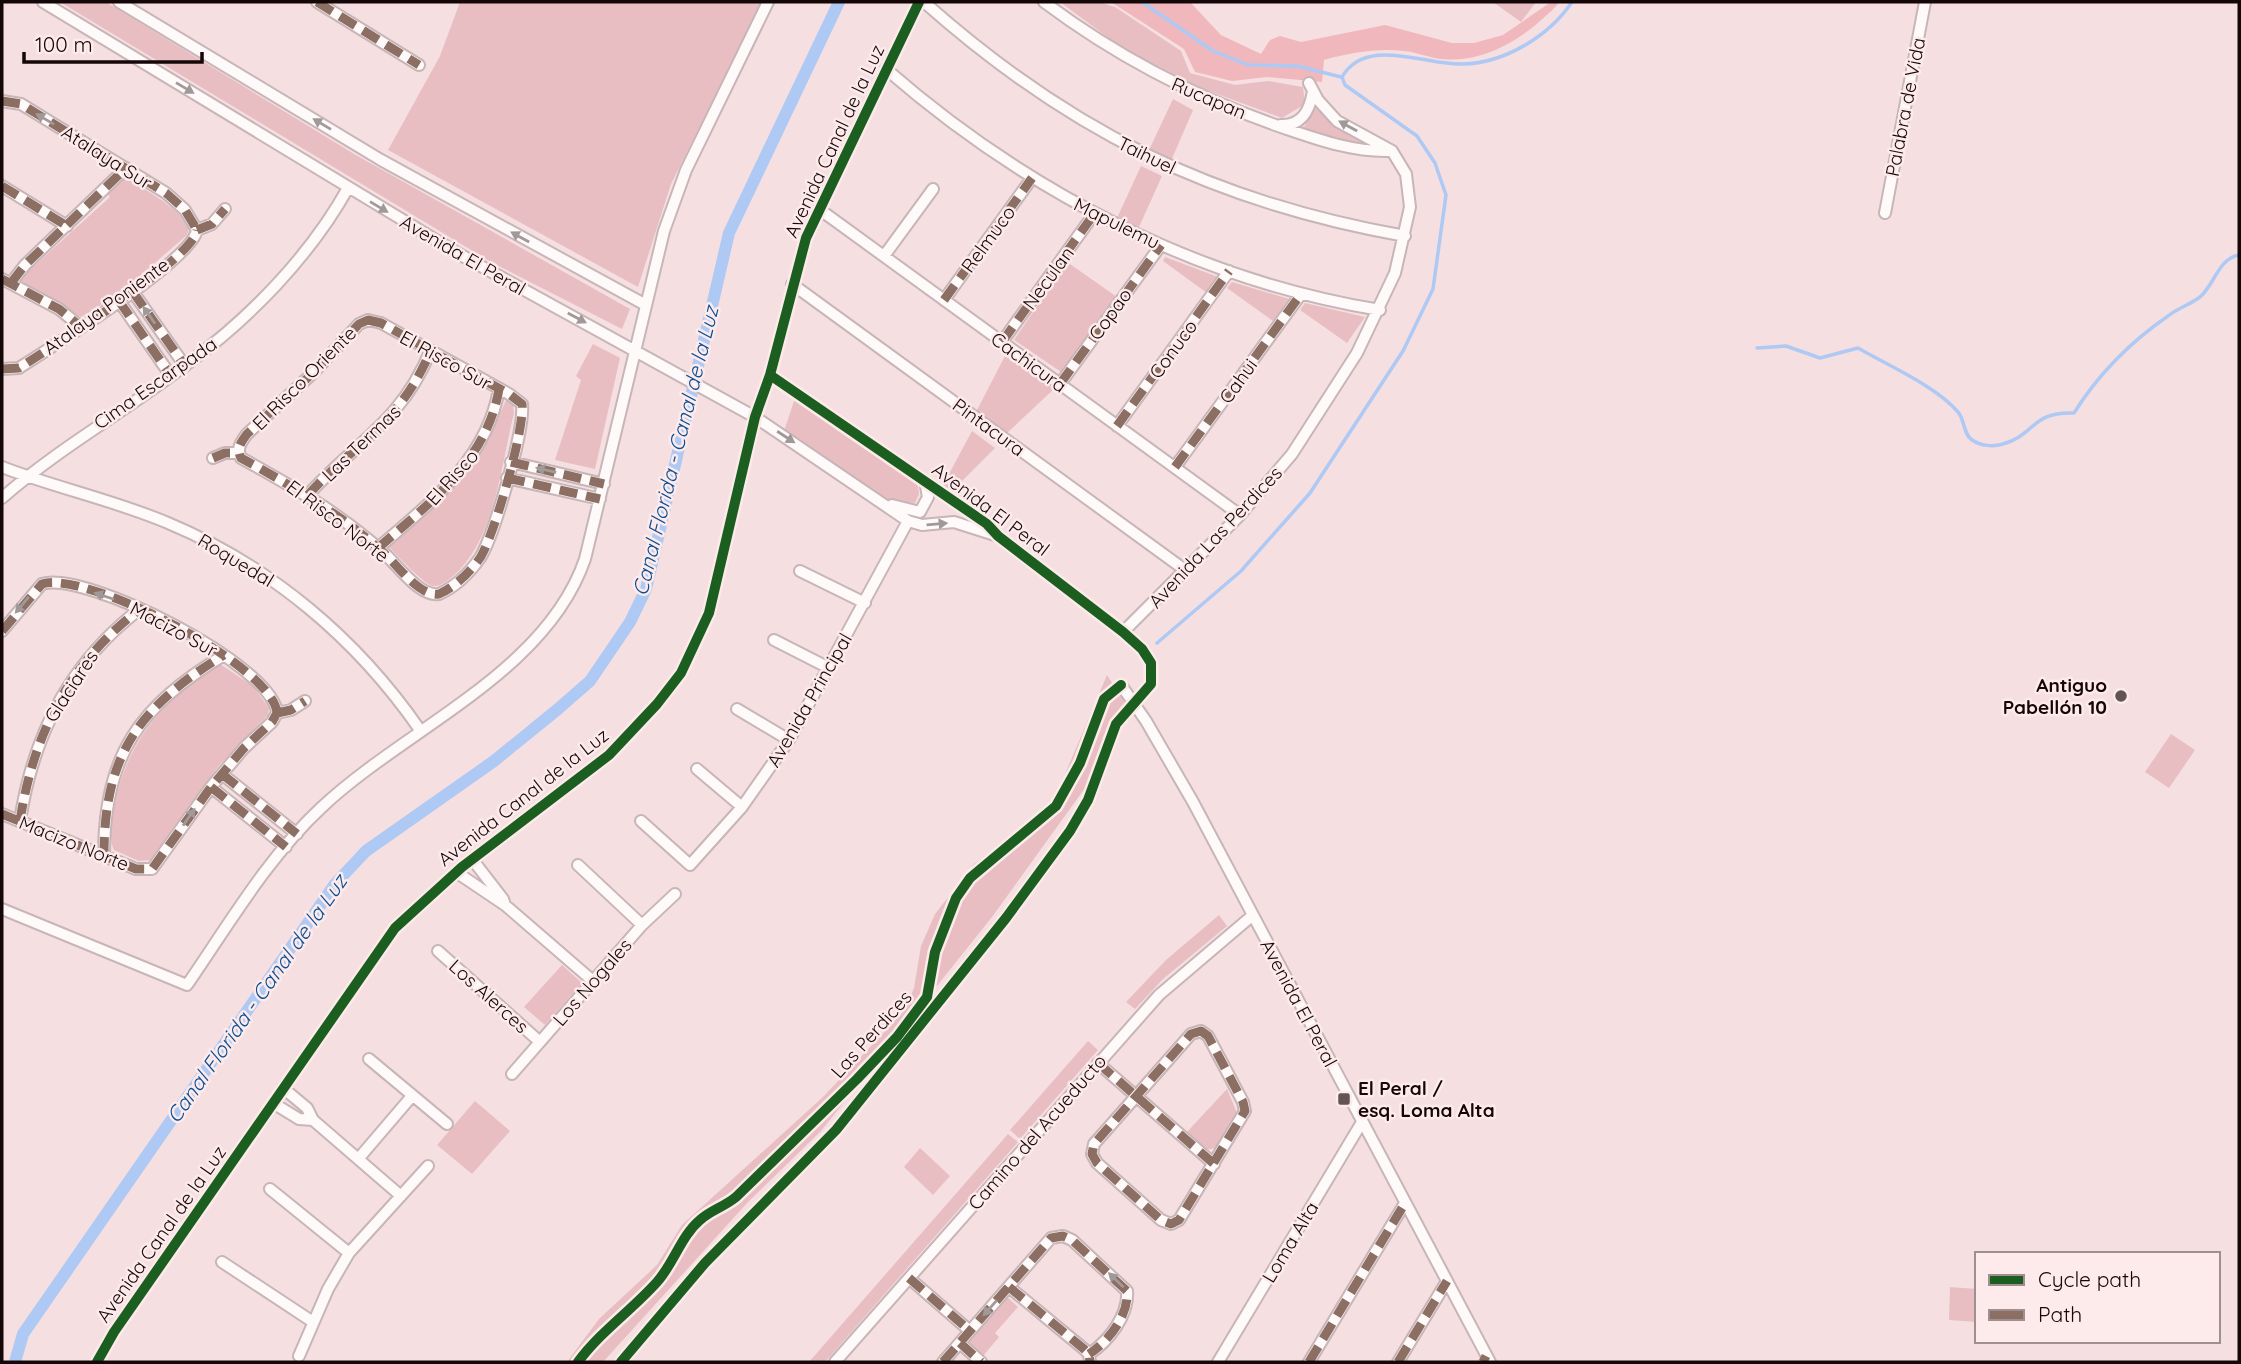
<svg xmlns="http://www.w3.org/2000/svg" width="2241" height="1364" font-family="Quicksand,sans-serif">
<style>
.green{fill:#e8bec2}
.forest{fill:#f0b8bd}
.lines{fill:none;stroke-linecap:round;stroke-linejoin:round}
.stream{stroke:#aec9f4;stroke-width:3.5}
.canal{stroke:#aec9f4;stroke-width:12}
.street-casing{stroke:#c7b5b7;stroke-width:14}
.street{stroke:#fefafa;stroke-width:10}
.quiet{stroke:#8d6e63;stroke-width:9;stroke-dasharray:18 9;stroke-linecap:butt}
.cycleway-casing{stroke:#fdeaeb;stroke-width:15}
.cycleway{stroke:#1b5e20;stroke-width:10}
.oneway{fill:#a19999}
.poi-dot{fill:#635354;stroke:#fdeaeb;stroke-width:2.5}
.labels{text-anchor:middle;stroke-width:5;stroke-linejoin:round;paint-order:stroke}
.street-label{font-size:19px;fill:#150708;stroke:#fdeaeb}
.poi-label{font-size:19px;font-weight:bold;fill:#150708;stroke:#fdeaeb;text-anchor:end}
.water-label{font-size:21px;font-style:italic;fill:#094f94;stroke:#fdeaeb}
</style>
<rect width="100%" height="100%" fill="#f5dfe1"/>
<!-- green -->
<path class="green" d="M60,2h46l248,152 276,155 -8,20 -131,-67z
M460,2h302l-91,182 -33,103 -250,-137 52,-94z
M1060,2h39l16,5 66,44 9,22 45,12 33,-4 35,6 2,17 -23,14 -81,-30 -79,-40z
M1493,2h43l-15,20z
M1173,99l20,11 -22,51 -22,-11z
M1316,108l16,16 38,23 -77,-17 11,-3z
M1141,166l21,10 -23,51 -22,-9z
M126,177l37,24 16,13 10,15 -2,6 -68,59 -38,23 -62,-33 1,-8 11,-11 3,1 76,-69 -3,-4z
M1165,257l53,20 -11,16 -44,-32z
M1067,262l50,35 -53,77 -50,-34z
M1232,282l57,17 -16,22 -46,-33z
M1305,303l60,14 -18,26 -47,-33z
M593,344l27,14 -25,111 -40,-9 26,-80 -5,-4z
M1005,356l49,33 -47,44 -31,-21z
M795,398l122,83 2,13 -4,9 -30,-3 -101,-69z
M506,400l7,5 1,8c-13,52 -19,128 -62,164 -5,4 -12,10 -19,9 -9,-1 -36,-31 -44,-39l42,-38 38,-41 20,-29z
M972,431l23,17 -45,45 -8,-6z
M220,664l33,22 16,22 -1,7 -50,52 -68,93 -11,1 -25,-11c-6,-11 -2,-29 0,-42 12,-67 50,-109 106,-144z
M1107,675l19,30 -16,15 -25,68 -93,129 -171,214 -73,71 -145,160h-36l32,-43 58,-54 25,-40 141,-128 82,-87 9,-22 7,-42 14,-32 39,-50 71,-50 10,-16z
M2171,734l24,16 -26,38 -24,-16z
M1219,915l8,11 -64,53 -28,30 -9,-7 40,-42z
M562,965l20,18 -37,42 -21,-18z
M1088,1041l10,9 -78,89 -10,-9z
M1227,1089l10,24 -22,35 -9,2 -20,-17z
M475,1101l35,30 -38,43 -35,-29z
M1008,1134l10,8 -193,220h-16z
M920,1148l30,28 -17,19 -29,-28z
M1950,1287l27,2v33l-28,-2z
M1007,1297l11,10 -23,26 4,4 -16,19 -16,-14z"/>
<!-- forest -->
<path class="forest" d="M1111,2h79l31,33 40,19 9,-14 10,-4 21,6 84,-17 67,18h22l29,-8 48,-33h9c-30,32 -72,62 -118,57 -13,-1 -25,-7 -38,-8 -27,-3 -54,2 -80,9l-2,22 -55,-5 -35,4 -37,-9 -11,-23z"/>
<g class="lines">
<!-- stream -->
<path class="stream" d="M1142,2l71,49 35,14 50,1 43,11
M1757,348l29,-2 34,12 38,-10c29,17 78,38 100,64 7,8 5,22 14,28 9,6 21,7 31,4 32,-9 29,-33 71,-31 25,-40 55,-70 94,-97 10,-8 23,-12 32,-19 15,-13 18,-38 39,-42
M1157,643l84,-72 69,-78 93,-142 30,-62 13,-94 -11,-32 -18,-27 -72,-51 -3,-8c24,-42 85,-11 121,-13 42,-1 86,-28 109,-62"/>
<!-- canal -->
<path class="canal" d="M15,1362l8,-28 312,-450 31,-33 128,-90 64,-52 32,-28 40,-59 16,-33 83,-356 110,-231"/>
<!-- street casing -->
<g class="street-casing">
<path id="street" d="M43,2l416,252 296,163 153,104 14,4 32,-3 44,14
M119,2l262,158 263,144
M317,2l102,63
M924,2c145,129 289,200 481,234
M1044,2c76,57 156,98 246,128 32,11 65,22 99,21
M886,69c140,122 310,211 494,241
M2,101l19,3 145,89 19,17 12,20
M1281,125c22,1 29,-16 32,-34
M2,186l65,40
M819,209l421,306
M1885,213l40,-211
M197,230l15,-6 13,-15
M884,256l49,-67
M2,279l57,30 22,18
M11,283l14,-18 101,-97
M792,284l393,286
M133,292l52,74
M944,300l88,-122
M119,301l52,75
M368,320l13,3 128,71 13,10c3,25 -28,132 -42,154 -10,14 -25,29 -41,36 -19,3 -41,-28 -54,-40 -44,-40 -93,-68 -144,-96 -5,-9 0,-16 6,-24l67,-62 45,-48z
M1002,342l92,-128
M2,369l17,-1c31,-20 173,-108 178,-138
M1060,384l101,-139
M1117,426l112,-155
M213,458l12,-5h14
M511,462l93,22
M2,467c54,21 112,33 166,56 103,43 189,116 252,207
M1175,467l126,-173
M507,478l93,21
M308,495c48,-53 93,-73 122,-143
M2,498c58,-51 124,-87 185,-134 63,-46 123,-108 161,-176
M892,505l28,7 8,-15 -3,-16
M378,548c52,-45 109,-88 121,-159
M800,571l65,32
M2,631l40,-47c43,-14 231,81 235,129
M1123,632l117,-117 52,-61 65,-101 38,-80 15,-66 -4,-33 -14,-23 -55,-30 -19,-21 -9,-17
M774,640l55,28
M1121,685l25,36 47,81 297,560
M737,709l52,31
M277,713l14,-3 14,-9
M697,769l45,38
M222,774l75,60
M211,787l75,60
M2,814l134,55h16l59,-82 33,-39 28,-26 5,-9
M20,821c13,-86 49,-158 120,-212
M641,821l49,44 52,-58 47,-67 119,-219
M104,855c0,-101 36,-149 120,-200
M472,859l31,40 2,6
M578,865l64,60
M456,872l49,33 88,76
M2,909l185,76c42,-61 81,-128 135,-178 84,-79 224,-134 263,-248l79,-328 22,-61 82,-168
M438,951l102,91
M1201,1031l7,5 35,66 2,9 -66,109 -8,4 -10,-4 -64,-57 -5,-9 2,-10 97,-110z
M369,1059l78,65
M1098,1063l116,101
M512,1074l130,-149 33,-31
M283,1088l24,20 6,12 88,76
M273,1103l26,16 14,1
M359,1158l53,-62
M270,1189l79,64
M222,1262l91,60
M909,1278l61,53
M1009,1287l75,62 5,5 1,8
M960,1343l21,19
M299,1356l29,-67 21,-36 79,-87
M97,1362l17,-30 281,-404 67,-61 147,-112 48,-51 24,-31 28,-60 46,-196 15,-42 36,-137 113,-236
M621,1362l84,-99 131,-133 170,-212 64,-87 18,-31 28,-76 35,-40v-21l-9,-14 -19,-17 -125,-96 -11,-12 -217,-149
M835,1362l324,-367 94,-80
M943,1362l108,-124 12,-2 9,4 55,51c2,24 -18,50 -38,63
M1218,1362l144,-240
M1309,1362l96,-159
M1398,1362l49,-81"/>
</g>
<!-- street -->
<use href="#street" class="street"/>
<!-- quiet -->
<path class="quiet" d="M317,2l102,63
M2,101l19,3 145,89 19,17 12,20
M2,186l65,40
M197,230l15,-6 13,-15
M2,279l57,30 22,18
M11,283l14,-18 101,-97
M133,292l52,74
M944,300l88,-122
M119,301l52,75
M368,320l13,3 128,71 13,10c3,25 -28,132 -42,154 -10,14 -25,29 -41,36 -19,3 -41,-28 -54,-40 -44,-40 -93,-68 -144,-96 -5,-9 0,-16 6,-24l67,-62 45,-48z
M1002,342l92,-128
M2,369l17,-1c31,-20 173,-108 178,-138
M1060,384l101,-139
M1117,426l112,-155
M213,458l12,-5h14
M511,462l93,22
M1175,467l126,-173
M507,478l93,21
M308,495c48,-53 93,-73 122,-143
M378,548c52,-45 109,-88 121,-159
M2,631l40,-47c43,-14 231,81 235,129
M277,713l14,-3 14,-9
M222,774l75,60
M211,787l75,60
M2,814l134,55h16l59,-82 33,-39 28,-26 5,-9
M20,821c13,-86 49,-158 120,-212
M104,855c0,-101 36,-149 120,-200
M1201,1031l7,5 35,66 2,9 -66,109 -8,4 -10,-4 -64,-57 -5,-9 2,-10 97,-110z
M1098,1063l116,101
M909,1278l61,53
M1009,1287l75,62 5,5 1,8
M960,1343l21,19
M943,1362l108,-124 12,-2 9,4 55,51c2,24 -18,50 -38,63
M1309,1362l96,-159
M1398,1362l49,-81
M1483,1362l3,-6"/>
<!-- cycleway casing -->
<g class="cycleway-casing">
<path id="cycleway" d="M97,1362l17,-30 281,-404 67,-61 147,-112 48,-51 24,-31 28,-60 46,-196 15,-42 36,-137 113,-236
M578,1362c22,-30 54,-52 79,-80 17,-19 24,-46 43,-62 11,-10 24,-13 36,-23l121,-118 40,-42 30,-40 8,-45 21,-54 14,-20 86,-72 24,-43 24,-64 17,-14
M621,1362l84,-99 131,-133 170,-212 64,-87 18,-31 28,-76 35,-40v-21l-9,-14 -19,-17 -125,-96 -11,-12 -217,-149"/>
</g>
<!-- cycleway -->
<use href="#cycleway" class="cycleway"/>
</g>
<!-- one-way arrows -->
<defs><path id="oneway-solid" d="M-6-.8H1V-3.2L6.5 0L1 3.2V.8H-6Z" transform="scale(1.75)"/></defs>
<g class="oneway">
<use href="#oneway-solid" transform="translate(185 88) rotate(31)"/>
<use href="#oneway-solid" transform="translate(45 119) rotate(-149)"/>
<use href="#oneway-solid" transform="translate(322 124) rotate(-149)"/>
<use href="#oneway-solid" transform="translate(1348 126) rotate(-151)"/>
<use href="#oneway-solid" transform="translate(379 207) rotate(31)"/>
<use href="#oneway-solid" transform="translate(520 237) rotate(-151)"/>
<use href="#oneway-solid" transform="translate(149 315) rotate(-125)"/>
<use href="#oneway-solid" transform="translate(577 318) rotate(28)"/>
<use href="#oneway-solid" transform="translate(786 437) rotate(33)"/>
<use href="#oneway-solid" transform="translate(546 470) rotate(-167)"/>
<use href="#oneway-solid" transform="translate(937 524) rotate(-5)"/>
<use href="#oneway-solid" transform="translate(104 596) rotate(-162)"/>
<use href="#oneway-solid" transform="translate(22 605) rotate(130)"/>
<use href="#oneway-solid" transform="translate(189 817) rotate(-55)"/>
<use href="#oneway-solid" transform="translate(1116 1280) rotate(-136)"/>
<use href="#oneway-solid" transform="translate(990 1308) rotate(131)"/>
</g>
<!-- markers -->
<g class="poi-dot">
<circle cx="2121" cy="696" r="7"/>
<rect x="1337" y="1092" width="14" height="14" rx="3.5"/>
</g>
<g class="labels">
<!-- street labels -->
<g class="street-label">
<text transform="translate(1209 98) rotate(23)" y="7">Rucapan</text>
<text transform="translate(1905 107) rotate(-79)" y="7">Palabra de Vida</text>
<text transform="translate(834 141) rotate(-65)" y="7">Avenida Canal de la Luz</text>
<text transform="translate(1147 155) rotate(26)" y="7">Taihuel</text>
<text transform="translate(107 157) rotate(32)" y="7">Atalaya Sur</text>
<text transform="translate(1117 223) rotate(26)" y="7">Mapulemu</text>
<text transform="translate(988 239) rotate(-54)" y="7">Relmuco</text>
<text transform="translate(463 255) rotate(30)" y="7">Avenida El Peral</text>
<text transform="translate(1048 278) rotate(-54)" y="7">Neculan</text>
<text transform="translate(106 306) rotate(-36)" y="7">Atalaya Poniente</text>
<text transform="translate(1110 314) rotate(-54)" y="7">Copao</text>
<text transform="translate(1173 349) rotate(-54)" y="7">Conuco</text>
<text transform="translate(446 360) rotate(29)" y="7">El Risco Sur</text>
<text transform="translate(1029 362) rotate(36)" y="7">Cachicura</text>
<text transform="translate(304 378) rotate(-45)" y="7">El Risco Oriente</text>
<text transform="translate(1238 381) rotate(-54)" y="7">Cahui</text>
<text transform="translate(155 383) rotate(-35)" y="7">Cima Escarpada</text>
<text transform="translate(989 427) rotate(36)" y="7">Pintacura</text>
<text transform="translate(361 443) rotate(-44)" y="7">Las Termas</text>
<text transform="translate(452 477) rotate(-48)" y="7">El Risco</text>
<text transform="translate(991 509) rotate(37)" y="7">Avenida El Peral</text>
<text transform="translate(338 521) rotate(37)" y="7">El Risco Norte</text>
<text transform="translate(1215 537) rotate(-47)" y="7">Avenida Las Perdices</text>
<text transform="translate(236 560) rotate(31)" y="7">Roquedal</text>
<text transform="translate(174 629) rotate(28)" y="7">Macizo Sur</text>
<text transform="translate(71 686) rotate(-57)" y="7">Glaciares</text>
<text transform="translate(809 700) rotate(-60)" y="7">Avenida Principal</text>
<text transform="translate(523 797) rotate(-38)" y="7">Avenida Canal de la Luz</text>
<text transform="translate(74 843) rotate(22)" y="7">Macizo Norte</text>
<text transform="translate(592 982) rotate(-49)" y="7">Los Nogales</text>
<text transform="translate(489 996) rotate(42)" y="7">Los Alerces</text>
<text transform="translate(1299 1003) rotate(62)" y="7">Avenida El Peral</text>
<text transform="translate(871 1034) rotate(-48)" y="7">Las Perdices</text>
<text transform="translate(1037 1132) rotate(-49)" y="7">Camino del Acueducto</text>
<text transform="translate(161 1234) rotate(-55)" y="7">Avenida Canal de la Luz</text>
<text transform="translate(1290 1242) rotate(-59)" y="7">Loma Alta</text>
</g>
<!-- poi labels -->
<g class="poi-label">
<text x="2107" y="692">Antiguo<tspan x="2107" dy="22">Pabellón 10</tspan></text>
<text x="1358" y="1095" text-anchor="start">El Peral /<tspan x="1358" dy="22">esq. Loma Alta</tspan></text>
</g>
<!-- water labels -->
<g class="water-label">
<text transform="translate(676 451) rotate(-76)" y="7">Canal Florida - Canal de la Luz</text>
<text transform="translate(257 999) rotate(-55)" y="7">Canal Florida - Canal de la Luz</text>
</g>
</g>
<!-- border -->
<rect width="2241" height="1364" fill="none" stroke="#150708" stroke-width="7"/>
<!-- legend -->
<rect x="1975" y="1252" width="245" height="91" fill="#fdeaeb" stroke="#a08f90" stroke-width="2"/>
<rect x="1989" y="1275" width="35" height="10" fill="#1b5e20" stroke="#a08f90" stroke-width="2"/>
<text x="2038" y="1287" font-size="21" fill="#150708">Cycle path</text>
<rect x="1989" y="1310" width="35" height="10" fill="#8d6e63" stroke="#a08f90" stroke-width="2"/>
<text x="2038" y="1322" font-size="21" fill="#150708">Path</text>
<!-- scale -->
<path d="M24 52v10h178v-10" fill="none" stroke="#150708" stroke-width="3.5"/>
<text x="35" y="52" font-size="21" fill="#150708" stroke="#fdeaeb" stroke-width="5" paint-order="stroke">100 m</text>
</svg>
